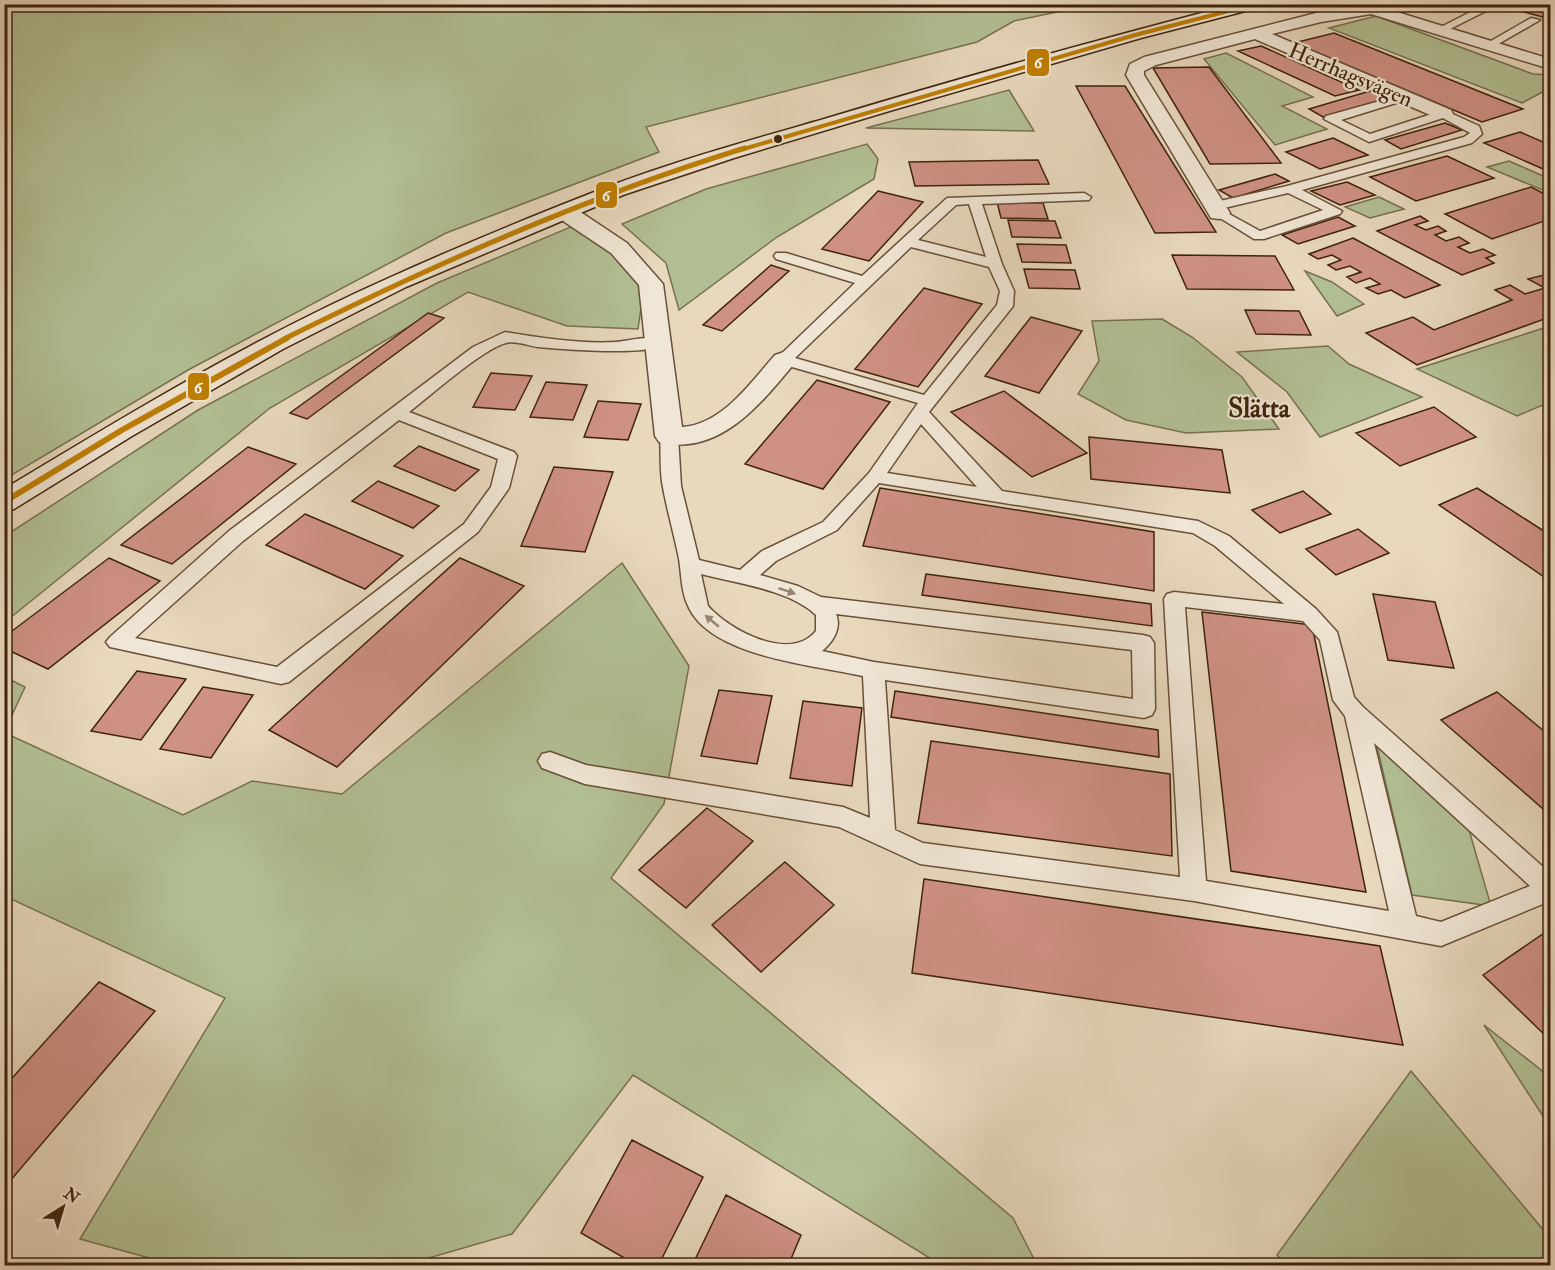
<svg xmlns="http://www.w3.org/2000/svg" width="1555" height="1270" font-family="'IM FELL Double Pica',serif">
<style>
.green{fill:#b2bf94;stroke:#787150;stroke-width:1.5}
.building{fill:#cf9185;stroke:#3f230b;stroke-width:1.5}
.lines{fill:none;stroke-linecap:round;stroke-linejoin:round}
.lane-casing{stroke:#695038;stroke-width:3}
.street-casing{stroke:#695038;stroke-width:3}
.secondary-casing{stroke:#3f230b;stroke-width:3}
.lane{fill:#f0e6d5;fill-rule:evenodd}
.street{fill:#f0e6d5;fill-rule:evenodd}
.secondary{fill:#f0e6d5;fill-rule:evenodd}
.bus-1-far2-casing{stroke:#f0e6d5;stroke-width:6}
.bus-1-far1-casing{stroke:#f0e6d5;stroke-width:8}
.bus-1-casing{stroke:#f0e6d5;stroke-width:10}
.bus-1-far2{stroke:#c07f03;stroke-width:4}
.bus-1-far1{stroke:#c07f03;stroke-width:5}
.bus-1{stroke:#c07f03;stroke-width:6}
.oneway{fill:#988470}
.bus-dot{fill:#3f230b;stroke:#f0e6d5;stroke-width:2}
.labels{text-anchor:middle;stroke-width:4.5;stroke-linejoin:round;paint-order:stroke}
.far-street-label{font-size:22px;fill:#3f230b;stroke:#f0e6d5}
.neighbourhood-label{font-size:27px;font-weight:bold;fill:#3f230b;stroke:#f0e6d5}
.line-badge{stroke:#f0e6d5;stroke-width:2}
.badge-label{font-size:16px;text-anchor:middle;font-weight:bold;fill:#fff}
</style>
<rect width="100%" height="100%" fill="#e8d8be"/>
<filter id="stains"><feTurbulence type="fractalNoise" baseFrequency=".00333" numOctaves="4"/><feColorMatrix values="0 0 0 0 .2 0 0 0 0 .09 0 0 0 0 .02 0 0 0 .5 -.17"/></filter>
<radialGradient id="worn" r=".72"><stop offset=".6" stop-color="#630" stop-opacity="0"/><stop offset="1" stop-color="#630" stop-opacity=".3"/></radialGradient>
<!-- green -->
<path class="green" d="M4,5l1,-1 1086,1 -77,16 -37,21 -331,85 13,25 -213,81 -258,137 -183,109z
M1376,16l157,58 17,1v13l-28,15 -193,-75z
M1226,53l87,44 -31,9 45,23 -52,16 -71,-86z
M1009,90l25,41 -168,-3z
M867,144l11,15 -4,20 -97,58 -98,73 -13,-47 -44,-39 84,-35z
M1509,161l41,18v14l-63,-26z
M1379,197l25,12 -34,9 -25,-11z
M573,226l56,38 14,30 -5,35 -71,-3 -99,-34 -198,116 -265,214v-86l193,-126 239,-127z
M1305,271l27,11 32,22 -27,12z
M1162,319l30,18 50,40 37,52 -93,4 -60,-13 -48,-26 21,-33 -7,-40z
M1550,326v76l-33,14 -100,-47z
M1328,346l21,18 73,33 -102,40 -33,-45 -50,-40z
M622,563l67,103 -25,138 -53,74 402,340 24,47h-96l-308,-190 -121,159 -111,32 -226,-1 -95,-26 145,-241 -212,-98 -8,-9v-158l178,82 69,-34 90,13z
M5,677l20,10 -20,43z
M1376,742l91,81 24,83 -79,-11z
M1484,1025l66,52v50z
M1411,1071l139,167v27l-264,1 -9,-11z"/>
<!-- building -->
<path class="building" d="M1538,4h12v15l-26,-7z
M1334,33l189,76 -41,13 -188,-79z
M1261,46l98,44 -24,6 -97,-45z
M1209,67l72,96 -71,1 -57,-96z
M1076,86h49l91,146 -61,1z
M1370,91l16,8 -63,18 -14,-8z
M1445,123l17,7 -61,19 -16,-9z
M1520,132l30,13v27l-66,-29z
M1333,138l35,17 -48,14 -34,-17z
M1447,156l47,22 -78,23 -46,-24z
M1038,160l11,24 -134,2 -6,-24z
M1275,174l14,7 -56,17 -14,-8z
M1347,182l28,13 -35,10 -29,-14z
M1531,187l19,10v22l-58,20 -47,-25z
M878,191l45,11 -54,59 -47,-12z
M997,202l46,1 5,16 -47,-1z
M1420,216l8,5 -13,4 11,5 12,-4 8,5 -11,4 11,6 13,-4 10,6 -11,4 12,6 13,-4 12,6 -9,3 8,5 -32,12 -85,-44z
M1338,217l17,9 -57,18 -16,-9z
M1008,220l47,1 6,17 -49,-1z
M1353,238l87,47 -35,13 -14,-8 -13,4 -12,-6 14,-4 -10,-6 -14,5 -9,-6 14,-5 -11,-6 -14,4 -8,-5 13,-5 -9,-5 -14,4 -9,-5z
M1017,244l49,1 5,18 -49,-1z
M1172,255l103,1 19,34 -107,-1z
M771,265l18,6 -67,60 -19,-6z
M1024,269l51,1 5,19 -51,-1z
M1544,275l6,3v39l-133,48 -51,-32 47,-16 21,13 78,-30 -17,-10 15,-5 15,9 20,-6 -17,-9z
M924,288l58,16 -64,83 -63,-18z
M1245,310l54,1 12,24 -55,-1z
M428,313l16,5 -137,101 -17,-6z
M1031,317l51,14 -43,62 -54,-17z
M491,373l41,3 -17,34 -42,-3z
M817,380l73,22 -67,87 -78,-25z
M546,382l41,3 -14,35 -43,-3z
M1004,391l83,62 -55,24 -81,-65z
M598,401l43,3 -13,36 -44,-3z
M1434,407l42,30 -76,29 -44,-33z
M1089,437l133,13 8,43 -139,-14z
M419,446l60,24 -24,21 -61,-25z
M248,447l48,17 -124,100 -51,-19z
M554,467l59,5 -28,80 -64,-6z
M378,481l61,25 -26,22 -61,-27z
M880,488l274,44v59l-291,-45z
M1477,488l73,47v46l-111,-76z
M1303,491l28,23 -51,19 -28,-23z
M305,514l98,42 -38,33 -99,-44z
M1358,529l31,24 -53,22 -30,-26z
M109,558l51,23 -112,88 -44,-21v-11z
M460,558l64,28 -187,181 -68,-37z
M926,574l225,30 1,22 -230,-31z
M1373,594l62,8 19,66 -66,-8z
M1202,612l110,13 54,267 -135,-21z
M137,671l49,8 -45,61 -50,-9z
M203,687l50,8 -42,63 -51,-9z
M719,690l53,6 -15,68 -56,-8z
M895,691l263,39 1,27 -268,-40z
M1497,692l53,44v79l-109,-95z
M803,701l59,7 -10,78 -62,-8z
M931,741l239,33 2,82 -254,-33z
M707,808l46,33 -67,67 -47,-38z
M785,862l49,43 -73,67 -49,-47z
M924,879l456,67 23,99 -491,-72z
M1550,929v111l-67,-65z
M99,982l56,29 -151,177v-101z
M632,1140l71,37 -45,89h-20l-57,-33z
M726,1195l75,40 -13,31h-96z"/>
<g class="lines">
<!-- lane casing -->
<g class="lane-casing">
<path id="lane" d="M1378,4h20l-26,8 -5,-3z
M1486,4h14l-56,28 -9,-2z
M1531,18l9,2 -47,27h-8l-1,-2z
M1405,94l4,1v4l-68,21 29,14 74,-24 35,16 3,8 -10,9 -170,47 40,21 -2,3 -76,25h-10l-42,-26 3,-3 -6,-4 2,-3 76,-17 177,-49 6,-4 -27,-15 -74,24 -45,-23 2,-3zM1288,193l35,17 -63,21 -40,-22z
M1084,193l7,4 -2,3 -107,4 20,60 12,27 -1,15 -84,106 73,79 196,30 31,15 87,73 21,23 17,65 9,10 187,166v28l-109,45 -247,-45 -274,-37 -81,-37 -254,-43 -43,-16 -4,-7 4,-7 8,-2 36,13 257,42 27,11 -7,-142c-49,-11 -150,-19 -174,-68 -9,-17 -7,-37 -11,-54 -5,-24 -12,-48 -16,-72 -2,-15 -1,-31 -2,-46l3,-4h12l3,4 3,50 18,74 41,10 22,-19 61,-29 46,-49 49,-70 -140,-40 -2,-3 2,-3 77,-74 -79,-24 -2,-3 2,-3h10l76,23 85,-78zM969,204l17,53 -68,-17 38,-35zM911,247l78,20 11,24 -3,14 -73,90 -129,-37zM921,424l56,63 -90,-14zM879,483l314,50 22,13 69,58 -110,-12 -7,2 -3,5 16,278 -257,-34 -28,-13 -10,-150 259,38 8,-3 3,-6 -1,-66 -4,-6 -7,-2 -322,-38 -23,-11 -38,-11 16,-14 61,-31zM701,574c35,9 89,16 115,41v16c-26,32 -87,-1 -108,-25zM1185,607l118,14 17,19 13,60 12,16 44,195 -183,-30zM836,614l296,36 1,49 -259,-37 -52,-11c11,-9 20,-23 14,-37zM1374,743l156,143 -89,36 -25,-6z
M505,332c36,6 75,12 111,10 13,-1 40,-9 49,1 -12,14 -106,6 -127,4 -9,-1 -23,-7 -32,-4 -22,5 -76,53 -97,69l105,40 3,4 -8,32 -31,44 -189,150 -8,2 -171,-37 -4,-5 4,-5 119,-106 244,-184zM399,420l99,39 -7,28 -27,37 -187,143 -142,-29 108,-97z"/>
</g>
<!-- street casing -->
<g class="street-casing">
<path id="street" d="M1371,4l179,55v10l-179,-55 -50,8 -49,12 179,76 2,4 -2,4h-14l-182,-79 -99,26 -12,6v4l86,138 -3,5 -8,1 -8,-1 -85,-143 4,-11 14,-7 176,-45z
M565,206l8,1 54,36 36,41 19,143c40,-2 69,-45 93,-72l9,-3 9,3 4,5 -4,5c-33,40 -75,92 -134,77l-4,-6 -16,-151 -28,-32 -54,-36 -3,-5 3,-5z"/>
</g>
<!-- secondary casing -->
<g class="secondary-casing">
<path id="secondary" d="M1236,4h27l-2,3 -120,31 -255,74 -152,46 -111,37 -217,92 -123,62 -151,87 -118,73 -10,2v-22c126,-76 253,-153 387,-212 71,-32 144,-62 216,-90 71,-27 144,-47 217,-68 136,-41 273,-79 412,-115z"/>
</g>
<!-- lane -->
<use href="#lane" class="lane"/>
<!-- street -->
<use href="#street" class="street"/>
<!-- secondary -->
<use href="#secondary" class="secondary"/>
<!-- bus-1-far2 casing -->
<g class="bus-1-far2-casing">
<path id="bus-1-far2" d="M740,150l395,-115 121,-31"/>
</g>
<!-- bus-1-far1 casing -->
<g class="bus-1-far1-casing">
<path id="bus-1-far1" d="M284,339c149,-74 302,-142 461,-191"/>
</g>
<!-- bus-1 casing -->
<g class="bus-1-casing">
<path id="bus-1" d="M4,502l118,-72 165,-92"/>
</g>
<!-- bus-1-far2 -->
<use href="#bus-1-far2" class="bus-1-far2"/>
<!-- bus-1-far1 -->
<use href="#bus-1-far1" class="bus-1-far1"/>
<!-- bus-1 -->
<use href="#bus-1" class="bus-1"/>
</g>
<!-- one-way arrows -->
<defs><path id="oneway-solid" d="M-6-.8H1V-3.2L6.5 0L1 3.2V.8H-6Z" transform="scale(1.5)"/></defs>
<g class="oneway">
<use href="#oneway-solid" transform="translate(787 591) rotate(19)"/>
<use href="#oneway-solid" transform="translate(712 621) rotate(-140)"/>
</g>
<!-- markers -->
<circle class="bus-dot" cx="778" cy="139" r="5"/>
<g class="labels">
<!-- far-street labels -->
<g class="far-street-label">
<text transform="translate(1351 74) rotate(23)" y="8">Herrhagsvägen</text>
</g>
<!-- neighbourhood labels -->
<g class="neighbourhood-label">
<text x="1259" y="417">Slätta</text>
</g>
</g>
<g class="line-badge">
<rect x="1026" y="48" width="24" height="29" rx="6" fill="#c07f03"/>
<rect x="595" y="181" width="23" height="28" rx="6" fill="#c07f03"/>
<rect x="187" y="372" width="23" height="29" rx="6" fill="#c07f03"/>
</g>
<g class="badge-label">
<text x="1038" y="68">6</text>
<text x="606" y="201">6</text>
<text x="198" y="393">6</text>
</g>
<!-- margin -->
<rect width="1555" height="1270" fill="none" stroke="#e8d8be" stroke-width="24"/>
<rect x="6" y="6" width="1543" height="1258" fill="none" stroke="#3f230b" stroke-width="3"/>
<rect x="12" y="12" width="1531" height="1246" fill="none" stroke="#3f230b" stroke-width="1.5"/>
<!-- north arrow -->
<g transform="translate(63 1207) rotate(37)" stroke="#f0e6d5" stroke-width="4.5" paint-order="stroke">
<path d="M0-4.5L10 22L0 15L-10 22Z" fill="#3f230b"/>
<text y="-9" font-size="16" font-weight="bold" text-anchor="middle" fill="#3f230b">N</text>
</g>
<rect width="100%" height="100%" filter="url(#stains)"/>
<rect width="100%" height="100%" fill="url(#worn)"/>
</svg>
